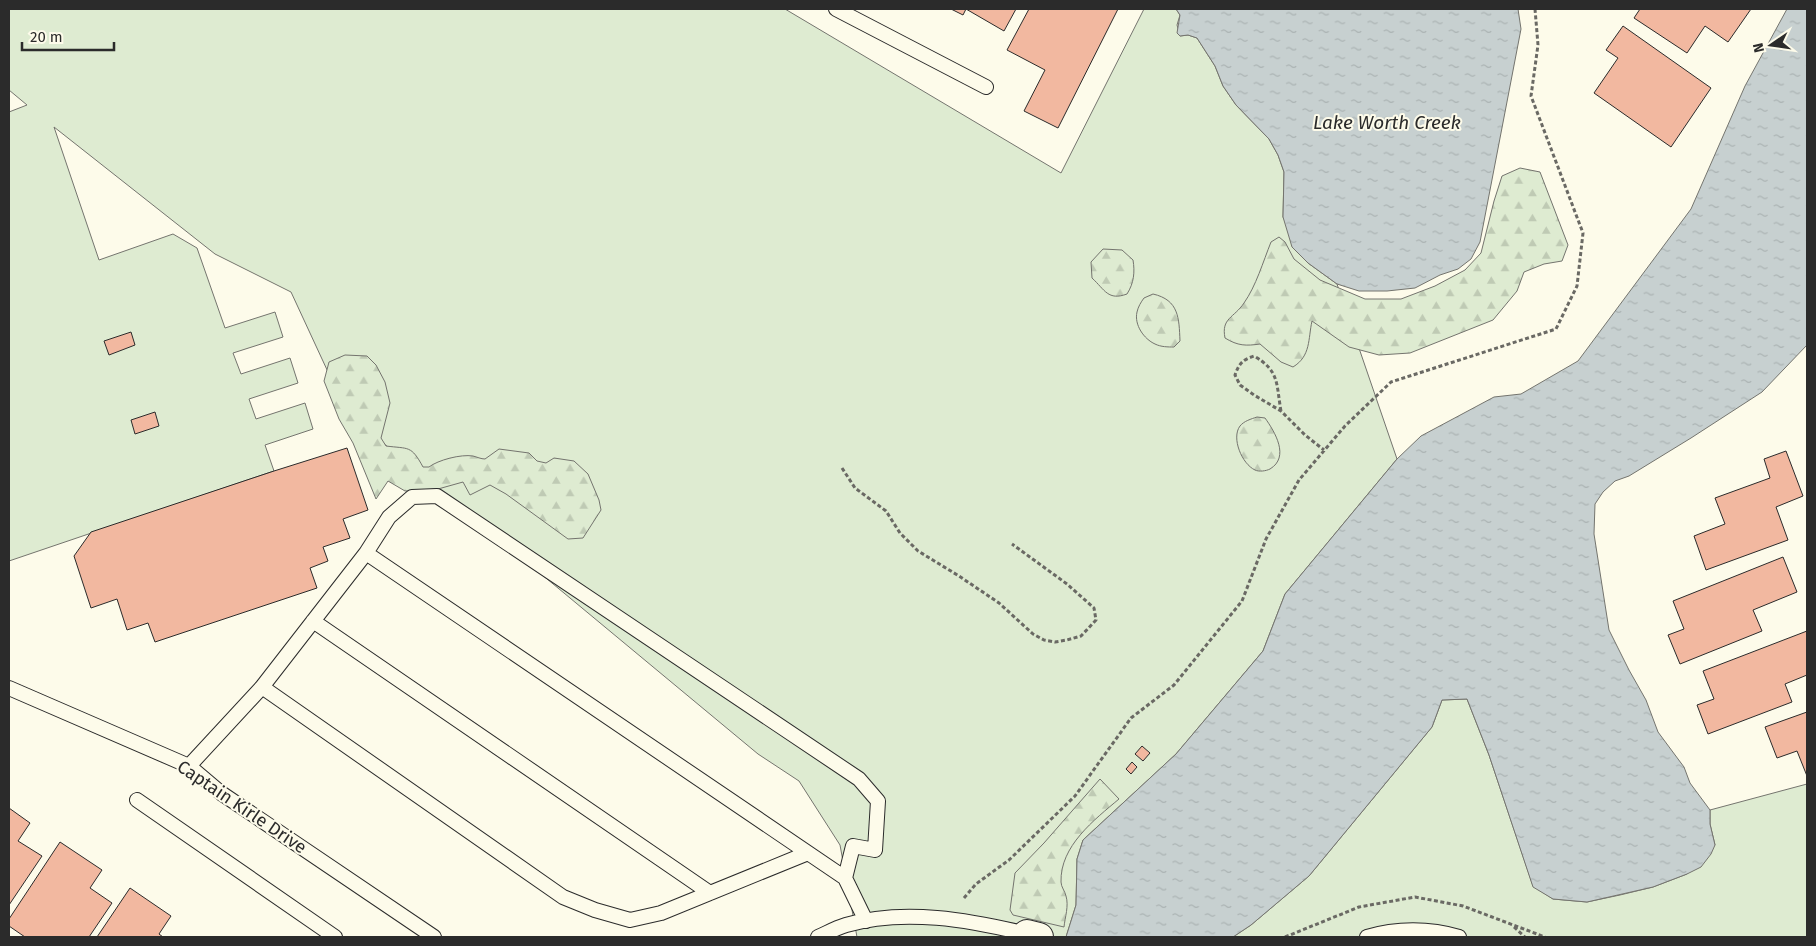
<svg xmlns="http://www.w3.org/2000/svg" width="1816" height="946" font-family="'Fira Sans',sans-serif">
<style>
.grass{fill:#deebd1;stroke:#74746e}
.forest{fill:url(#forest-firs);stroke:#74746e}
.water{fill:url(#water-ripples);stroke:#74746e}
.building{fill:#f2b8a0;stroke:#2b2b2b}
.lines{fill:none;stroke-linecap:round;stroke-linejoin:round}
.lane-casing{stroke:#2b2b2b;stroke-width:16}
.street-casing{stroke:#2b2b2b;stroke-width:30}
.path{stroke:#6a6964;stroke-width:3;stroke-dasharray:4 2.5;stroke-linecap:butt}
.lane{stroke:#fdfbea;stroke-width:14}
.street{stroke:#fdfbea;stroke-width:28}
.labels{text-anchor:middle;stroke-width:4;stroke-linejoin:round;paint-order:stroke}
.street-label{font-size:18px;fill:#2b2b2b;stroke:#fdfbea}
.water-label{font-size:19px;font-style:italic;fill:#2b2b2b;stroke:#fdfbea}
</style>
<defs>
<pattern id="forest-firs" width="22" height="20" patternUnits="userSpaceOnUse" patternTransform="scale(1.25)"><rect width="22" height="20" fill="#deebd1"/><path d="M5 1l3.5 6h-7zM16 11l3.5 6h-7z" fill="#bfcab4"/></pattern>
<pattern id="water-ripples" width="26" height="14" patternUnits="userSpaceOnUse" patternTransform="scale(1.25)"><rect width="26" height="14" fill="#c7d0d0"/><path d="M2 4q2-2 4 0t4 0M15 11q2-2 4 0t4 0" fill="none" stroke="#abb3b3"/></pattern>
</defs>
<rect width="100%" height="100%" fill="#fdfbea"/>
<!-- grass -->
<path class="grass" d="M9,9h776l276,164 83,-164h32l4,6 -3,10 3,11 8,-1 9,3 18,28 8,20 13,19 33,34 9,16 6,17 -1,45 25,46 29,21 60,175 -112,135 -22,57 -87,103 -93,86 -6,19 -1,46 -10,32h-209l-17,-92 -41,-64 -41,-27 -411,-341 -56,-121 -76,-38 -161,-127 45,133 74,-26 24,14 28,80 50,-16 8,25 -50,16 8,21 49,-16 8,25 -49,16 7,20 49,-16 8,26 -48,16 9,26 -265,90v-449l18,-7 -18,-15z
M1467,699l22,56 44,131 20,13 34,3 33,-7 33,-8 34,-13 28,-29 -5,-21v-14l97,-26v153h-574l18,-12 58,-49 123,-149 10,-27z"/>
<!-- forest -->
<path class="forest" d="M1520,168l20,4 28,73 -6,16 -18,3 -20,8 -7,19 -24,29 -83,33 -31,2 -30,-8 -37,-26c-4,18 -1,35 -19,46l-12,-5 -21,-18c-14,2 -22,2 -35,-6 -4,-20 9,-20 19,-35 12,-17 19,-41 27,-61l8,-5 6,5 9,17 26,21 45,19h36l34,-13 30,-16 16,-17 13,-52 8,-25z
M1103,249l19,1 11,10c2,12 1,23 -6,34 -19,7 -22,-4 -35,-16l-1,-16z
M1153,294c26,6 26,24 27,47l-6,6c-6,0 -13,0 -19,-3 -11,-5 -21,-19 -18,-32 1,-5 4,-10 7,-14z
M345,355l22,1 9,9 9,17 5,21 -9,35 5,8c23,3 25,-1 37,21h6c9,-7 32,-13 44,-11 4,1 8,3 12,3l14,-10 30,4 8,8 9,2 8,-5 20,3 14,13 11,26 2,10 -18,28 -15,1 -62,-45 -16,-9 -20,10 -7,-13 -25,7 -33,2 -17,-10 -12,18 -23,-56 -14,-24 -15,-38 5,-19z
M1257,417l8,1c10,14 25,39 5,51 -4,2 -11,3 -15,1 -13,-6 -24,-32 -15,-44 4,-5 11,-7 17,-9z
M1100,779l19,20c-25,21 -59,47 -58,83 0,5 4,9 5,14 3,10 -1,21 -2,31l-51,-12 -3,-5 5,-37 29,-30z"/>
<!-- water -->
<path class="water" d="M1176,9h342l3,20 -41,213 -9,17 -13,10 -18,6 -25,13 -28,3h-28l-22,-7 -29,-21 -16,-16 -9,-30 1,-45 -6,-17 -9,-16 -33,-34 -13,-19 -8,-20 -18,-28 -9,-3 -8,1 -3,-3 3,-18z
M1787,9h20v336l-45,47 -71,46 -62,38 -14,5 -12,11 -8,12 -1,30 15,96 20,40 17,30 12,32 26,35 6,16 20,27v14l5,21 -4,9 -10,13 -14,7 -34,13 -66,15 -34,-3 -20,-12 -44,-132 -22,-56 -25,1 -10,27 -123,149 -58,49 -18,12h-167l10,-32 1,-46 6,-19 93,-86 87,-103 22,-57 112,-135 24,-23 73,-39 27,-3 57,-33 113,-152 54,-123z"/>
<!-- building -->
<path class="building" d="M951,9h65l-12,22 -38,-22 -3,6z
M1029,9h89l-60,119 -34,-17 21,-41 -38,-20z
M1640,9h111l-23,33 -23,-16 -18,27 -53,-35z
M1623,26l88,62 -40,59 -77,-54 24,-35 -12,-8z
M131,332l4,13 -26,10 -5,-14z
M155,412l4,14 -24,8 -4,-14z
M347,448l21,62 -25,9 7,19 -27,9 5,14 -18,7 7,20 -162,54 -7,-19 -21,7 -10,-31 -26,9 -17,-52 17,-24 183,-61z
M1786,451l17,45 -27,11 12,33 -82,30 -12,-34 31,-12 -10,-26 55,-20 -6,-19z
M1783,557l14,35 -44,18 9,21 -82,33 -12,-29 16,-6 -11,-28z
M1807,631v44l-22,9 7,18 -84,32 -11,-29 17,-6 -11,-28z
M1807,712v64l-10,-25 -20,7 -12,-31z
M1142,746l8,7 -7,8 -8,-7z
M1132,762l5,5 -6,7 -5,-5z
M9,808l21,15 -12,18 24,15 -33,49z
M60,842l42,28 -12,18 22,15 -23,34h-64l-16,-11v-7z
M130,888l41,28 -12,18 4,3h-66z"/>
<g class="lines">
<!-- lane casing -->
<g class="lane-casing">
<path id="lane" d="M836,9l150,78
M366,553l-104,134 301,210 32,13 35,10 31,-7 147,-60
M313,621l397,272
M9,688l180,78 32,27 213,144
M189,766l73,-79
M137,800l198,137
M845,878l8,-32 22,4 3,-49 -19,-22 -422,-283 -25,1 -23,20 -23,36 479,325 21,43
M818,937c9,-4 18,-9 28,-12 58,-17 124,-5 181,9
M1367,937c29,-9 63,-9 92,0"/>
</g>
<!-- street casing -->
<g class="street-casing">
<path id="street" d="M1027,934l12,3"/>
</g>
<!-- path -->
<path class="path" d="M1281,411c-5,-27 -1,-40 -27,-55 -12,4 -15,8 -19,19l5,10 14,10 27,16 24,24 19,15
M842,468l13,20 31,23 14,22 18,18 41,25 40,27 34,31 11,6 11,2 12,-2 14,-4 15,-16 -2,-12 -27,-24 -55,-40
M964,898l12,-14 33,-24 66,-64 56,-78 43,-33 68,-84 24,-62 33,-59 46,-54 46,-44 165,-53 21,-43 6,-53 -52,-137 7,-51 -3,-36
M1514,927l11,10
M1285,937l74,-30 56,-10 48,9 82,31"/>
<!-- lane -->
<use href="#lane" class="lane"/>
<!-- street -->
<use href="#street" class="street"/>
</g>
<g class="labels">
<!-- street labels -->
<g class="street-label">
<text transform="translate(242 807) rotate(34)" y="6">Captain Kirle Drive</text>
</g>
<!-- water labels -->
<g class="water-label">
<text x="1387" y="129">Lake Worth Creek</text>
</g>
</g>
<!-- border -->
<rect width="1816" height="946" fill="none" stroke="#2b2b2b" stroke-width="20"/>
<!-- north arrow -->
<g transform="translate(1771 45) rotate(257)" stroke="#fdfbea" stroke-width="4" paint-order="stroke">
<path d="M0-4L9 19L0 12L-9 19Z" fill="#2b2b2b"/>
<text y="-8" font-size="14" font-weight="bold" text-anchor="middle" fill="#2b2b2b">N</text>
</g>
<!-- scale -->
<path d="M22 42v8h92v-8" fill="none" stroke="#2b2b2b" stroke-width="2.5"/>
<text x="30" y="42" font-size="15" fill="#2b2b2b" stroke="#fdfbea" stroke-width="4" paint-order="stroke">20 m</text>
</svg>
